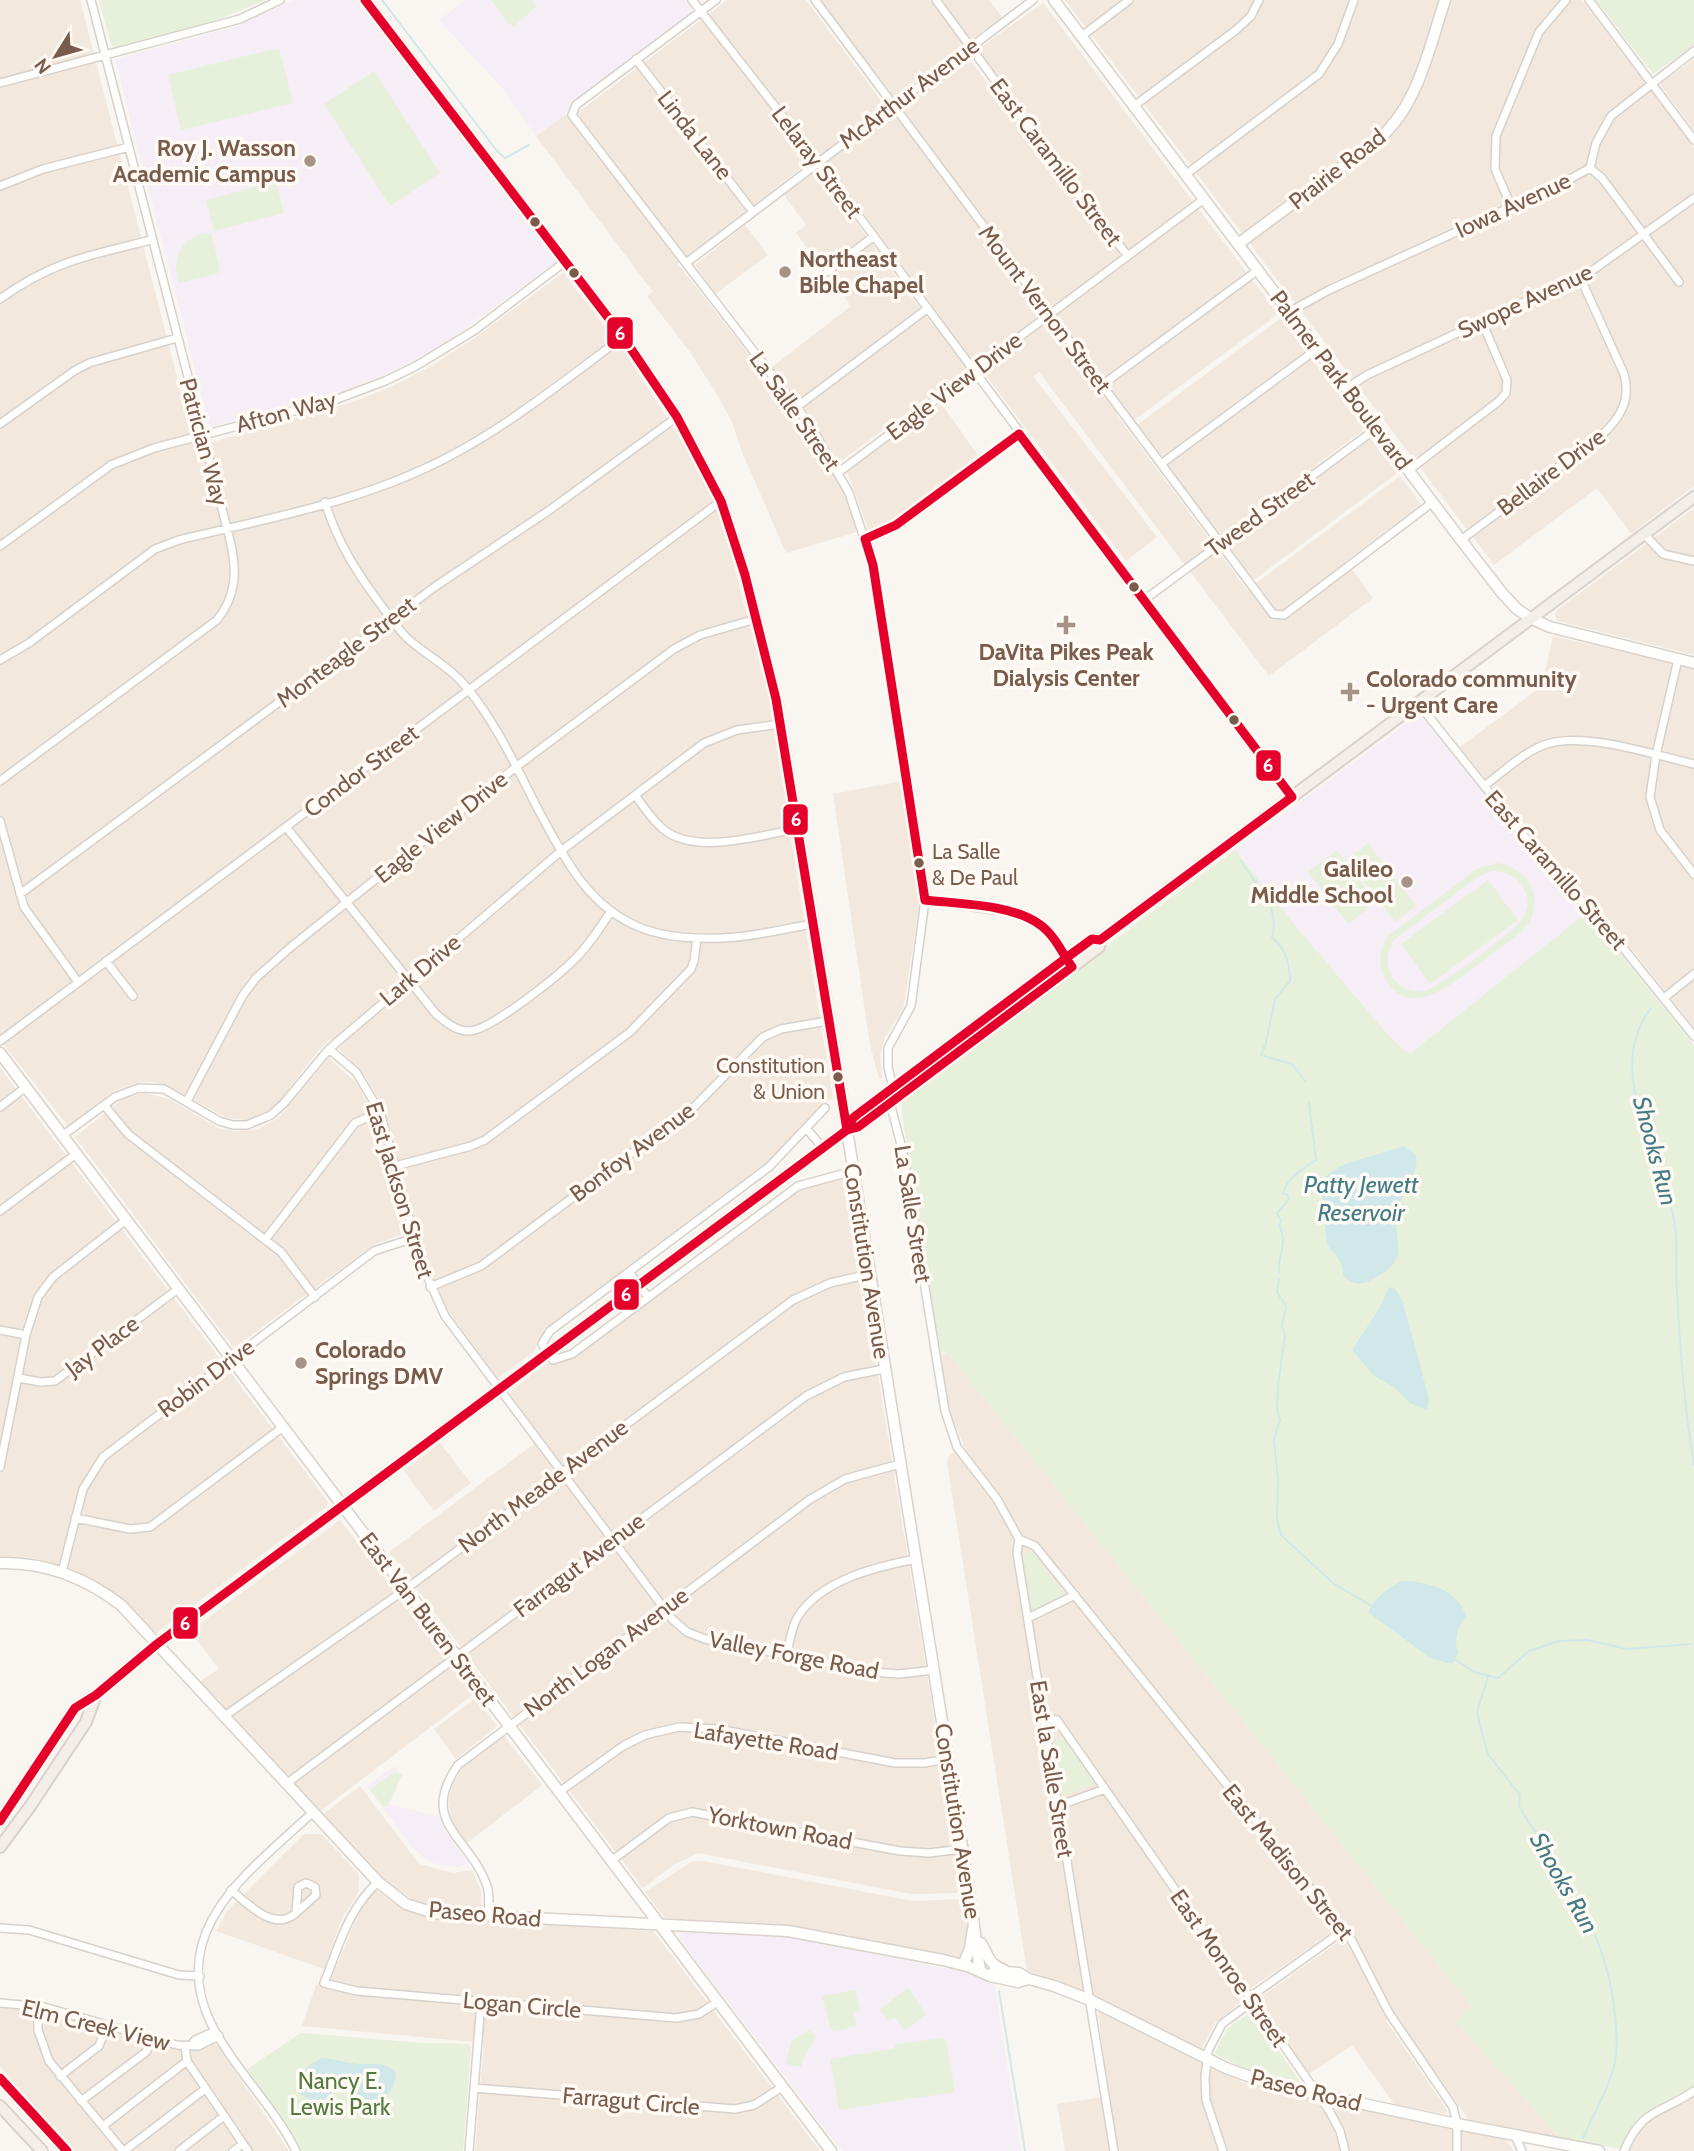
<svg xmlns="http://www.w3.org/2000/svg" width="1694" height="2151" font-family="Cabin,sans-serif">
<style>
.residential{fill:#f2e8de;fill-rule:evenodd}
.education{fill:#f6eef6}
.green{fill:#e7f0db;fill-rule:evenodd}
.water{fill:#d0e8ea}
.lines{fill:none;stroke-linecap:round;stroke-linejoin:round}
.stream{stroke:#d0e8ea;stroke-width:2}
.street-casing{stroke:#d7d1cb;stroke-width:10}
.secondary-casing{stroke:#d9d2cb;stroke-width:13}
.primary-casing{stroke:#dad1cc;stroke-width:14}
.street{stroke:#fefefd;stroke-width:7}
.secondary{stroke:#fefefd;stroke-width:10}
.primary{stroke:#f3eee8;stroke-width:10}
.bus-1-casing{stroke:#fffaf3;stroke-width:14}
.bus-1{stroke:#e4002b;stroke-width:9}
.poi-dot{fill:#a69286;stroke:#fffaf3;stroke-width:2.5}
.bus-dot{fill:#7a5c4d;stroke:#fffaf3;stroke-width:2.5}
.labels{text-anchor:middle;stroke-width:7;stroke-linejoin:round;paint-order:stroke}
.bus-label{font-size:21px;fill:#7a5c4d;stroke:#fffaf3;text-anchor:start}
.street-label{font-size:23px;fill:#7a5c4d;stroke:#fffaf3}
.poi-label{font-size:23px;font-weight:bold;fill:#7a5c4d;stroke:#fffaf3;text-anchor:start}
.park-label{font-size:23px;fill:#537a41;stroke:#fffaf3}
.water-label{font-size:24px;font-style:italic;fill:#437c86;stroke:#fffaf3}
.line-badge{stroke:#fffaf3;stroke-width:2.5}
.badge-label{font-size:19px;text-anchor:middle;font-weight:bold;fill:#fff}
</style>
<rect width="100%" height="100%" fill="#f9f5f0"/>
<!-- residential -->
<path class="residential" d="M0,0h80l115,447 158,-45 38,-15 42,-22 40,-26 90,-66 63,81 60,94 27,52 17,51 38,145 65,403 -4,1 -62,64 -220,164 -14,24 -33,25h-3l-53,-72 -18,-42 -44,-159 -17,-28 -35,-37 -12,12 -41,53 -19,13 -12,3 -19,-2 -57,-31 -17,-5h-14l-25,9 -46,35 -68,-86z
M727,0h79l86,115 76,-57 94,124 10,-8 -92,-122v-4l63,-45 235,311 -144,106 -9,-12 -9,6 131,176 153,-114 20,27 -1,3 -73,55 27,37 -104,78 -230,-304 -6,4 124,161 -31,24 -150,-199 -135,99 -4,-1 -31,-49 -34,-44 79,-61 -55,-73 10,-8 -22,-30 33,-25 117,157 9,-7 -124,-166 -141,110 119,152 26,40 25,46 9,30 -71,21 -44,-101 -10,-30 -14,-26 -28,-44 -43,-56 6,-4 -117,-156 29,-21 12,-2zM1017,265l64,85 -8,7 -64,-85z
M820,0h169l13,17 -109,80z
M1065,0h517l112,148v338l-63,48 -34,-46 -103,77z
M1694,59v71l-33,-44v-3z
M745,225l23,30 -53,39 -20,-29z
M1281,318l82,109 -1,4 -46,34 6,9 49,-35 26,34 -143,107 -117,-155z
M941,403l38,54 -82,62 -19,10 -9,2 -22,-60z
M1694,508v147l-137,-34 -2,-7 2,-4z
M1553,636l141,32v359l-88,-110 -55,-56 -91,-114 82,-61z
M901,781l19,120 -17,109 -18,27 -5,18 2,23 -3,1 -9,-34 -37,-251z
M329,1058l26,24 15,24 7,18 29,109 -33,12 -139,103 -159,-211 46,-37 23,-7 25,6 49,29 16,3 24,-2 20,-11z
M0,1068l328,434 -1,4 -171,127 -35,-34 -38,-25 -49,-16 -34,-2z
M845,1175l118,718 -52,1 -213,-41 -23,11 -32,24 -254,-336 153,-114 -31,-43v-4l35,-27 26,-7 225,-167z
M947,1352l525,655 -17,14 105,117 -92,-19 -74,-105 -8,7 61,89 -1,4 -52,-10 -42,-59 -43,29 -51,-75 83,-59 14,-3 -10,-14 -104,72 -1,8 -25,20 -19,37 46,22 31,9 233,49 8,11h-449l-8,-47 52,-8 -13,-99 -39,-17 -30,-9 -80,-509 1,-5 16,-12 -15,-33 -9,-56z
M440,1443l31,40 -37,28 -30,-40z
M340,1520l134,174 -155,118 -120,-130 20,-13 -29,-38z
M476,1698l21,28 -41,33 -22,-30z
M504,1736l38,49 -76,59 -13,-20 -3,-10 -1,-15 3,-13 8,-15 8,-8z
M360,1786l59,78 34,9 19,-3 9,21v18l-46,-2 -15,-3 -37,-24 -61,-65z
M304,1834h17l38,40v18l-17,26 -18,51 -108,-38 12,-21z
M703,1861l210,40 50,-2 6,42 -6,17 -185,-34 -113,-6 -20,-26 46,-30z
M376,1890l27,19 25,9 225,13 167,220h-345l9,-108 -182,-17 14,-41 16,-7 30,-74z
M0,2008l47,4 119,36 26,2 21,-6 4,1 72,106h-216l-73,-85z
M1694,2095v56h-64l1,-9 9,-15 11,-9z"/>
<!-- education -->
<path class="education" d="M294,0h62l200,262 -117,85 -51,26 -57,23 -121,31 -95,-368 123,-33z
M465,0h220l7,9 -1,4 -118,89 -8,13 -29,21 -34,-48 -63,-68z
M1417,716l6,2 128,159 36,35 -176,141 -6,-2 -15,-14 -105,-124 -50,-63z
M394,1766l8,9 -13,29 51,13 6,17 23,30 -13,3 -20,-3 -11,-5 -13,-12 -45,-61z
M683,1931l107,6 203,41 28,173h-179l-162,-212 -2,-4z"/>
<!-- green -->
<path class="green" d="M99,0h167l-52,21 -100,26 -3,-3z
M491,0h41l5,6 -23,20 -6,-2z
M1596,0h98v45l-41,29z
M279,48l14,55 -112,27 -13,-55z
M374,71l66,102 -50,33 -66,-102z
M276,181l8,32 -70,18 -8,-31z
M211,233l9,35 -3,6 -39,9c-6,-26 3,-48 33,-50z
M1368,843l48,63 -21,16 -48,-63z
M1235,850l60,75 95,112 15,14 6,2 176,-141 107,133v1041l-57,33 -9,13 -7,17 -61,-11 -105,-117 17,-14 -525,-655 -6,1 -4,-14 -36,-232 2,-9z
M1337,850l39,52 -28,22 -40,-52z
M1497,863c31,4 47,34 31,62 -12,13 -29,23 -43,34 -26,19 -75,67 -101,18 -7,-14 -4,-29 4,-41l88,-67zM1492,871c24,-1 45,23 31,47 -6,11 -86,71 -99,73 -13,2 -26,-4 -32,-15 -7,-12 -5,-25 2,-36l82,-62z
M1488,880l30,40 -88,64 -29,-40z
M1031,1551l34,43 -30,15 -4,-2 -8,-49 3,-5z
M1058,1737l6,1 30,44 -2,3 -26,10 -5,-3 -7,-49z
M394,1772l8,3 -13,29 -5,4 -14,-18z
M908,1987l18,27 -21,17 -11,-14 -5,4 -9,-11z
M855,1990l5,21 -6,1 3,14 -23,5 -3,-2 -9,-33z
M1252,2011l47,69 -1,4 -35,-8 -49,-22 13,-25z
M809,2030l6,5c-1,12 -12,18 -14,32l-15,-3 5,-23z
M301,2033l121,10 46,1 3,3 -8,104h-161l-55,-82z
M943,2038l4,4 8,50 -116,18 -9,-51 65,-11v-4z"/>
<!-- water -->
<path class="water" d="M1404,1146c4,3 10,5 12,11 4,15 -17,40 -19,57 -4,32 15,45 -24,65 -12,7 -19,6 -30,-3 0,-21 -11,-19 -16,-34 -2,-8 -2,-19 -3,-28 -3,-27 -8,-36 21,-50z
M1389,1287l6,2 8,13 26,97 -2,11 -17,-7 -15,-15 -21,-12 -22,-26 27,-41z
M1402,1581c26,0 56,9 64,35 -9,11 -12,24 -8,37l-6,11 -22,-6 -62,-46c9,-16 18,-23 34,-31z
M323,2058c12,1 23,5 35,6 14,1 27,-3 38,9 0,16 -15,35 -33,29 -10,-4 -14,-13 -25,-14l-12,10 -6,13h-3l-9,-12 -8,-5c-7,-17 8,-31 23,-36z"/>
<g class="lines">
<!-- stream -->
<path class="stream" d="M382,0l115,151 8,7 24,-13
M1241,861c16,25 40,46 31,76 15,13 17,25 18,44l-15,18 -9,44 -5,12 31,9 13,17
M1651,1008c-13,17 -19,38 -19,60 2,54 35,105 43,159 3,20 0,43 2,63 3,59 7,117 17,175
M1279,1272c-2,-15 10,-31 0,-46l2,-5 -4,-8 12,-14 -1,-4 -5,-2c5,-16 19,-24 33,-33l-7,-57
M1279,1279l-2,13 9,14 -4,20 3,9 -7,51 -1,24 3,10 -6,19 4,41 -1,39 4,16 53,49 38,22
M1454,1659l20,13 24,6 31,-27 30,-10 28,-1 40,9 65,-5
M1488,1677l-11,35 4,17 7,25 32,41 -1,11 5,9c44,64 84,121 91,201 2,18 3,37 -2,54 -7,23 -20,46 -30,68
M999,1991l26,160"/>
<!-- street casing -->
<g class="street-casing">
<path id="street" d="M692,0l131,168 469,629
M716,0l-140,105 -4,10 239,311 38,67 24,72 52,335 -14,106 -23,42v19l5,21
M815,0l458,614 11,1 149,-113
M936,0l149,203 43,53
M1589,0l105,140
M1082,36l47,-36
M636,59l117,153
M0,83l240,-64 40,-19
M1134,106l102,-76 15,-14 8,-16
M1590,168l12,10 77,104
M1185,175l134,-101 19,-30 16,-44
M0,186l43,-17 86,-22
M1511,206l-16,-37 1,-33 43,-104 27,-32
M686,263l347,-263
M827,272l47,-36
M0,299c52,-38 91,-44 151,-59
M1289,312l40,-22 230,-105 31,-17 6,-25 15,-27 83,-65
M1102,385l156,-115
M1347,388l20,-13 226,-105 101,-72
M798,406l130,-98
M0,424l74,-53 15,-8 88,-25
M1161,464l156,-115
M1409,470l90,-69 7,-8 1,-13 -25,-58
M839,472l365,-273
M325,502c12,39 31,70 56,103 8,11 16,23 26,33 20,18 44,29 61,51 30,37 50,82 72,124 25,46 48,93 99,114 26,11 57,12 84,11 30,-1 60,-9 89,-14
M1644,534l19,20 31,7
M865,539l31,-14 123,-91
M1461,540l142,-106c18,-17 28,-35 21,-60l-44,-97
M0,546l111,-81 43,-17 178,-47 53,-20 31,-15 59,-36 91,-69
M1144,600l233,-172
M1678,659l-22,96 -6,42 10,33 34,44
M0,660l29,-17 126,-94 24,-9c78,-19 168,-36 240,-69 75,-33 139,-86 204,-134
M1418,703l131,164 54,56 91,113
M0,781l217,-161c21,-26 20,-52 12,-84l-138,-536
M1484,786c18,-13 36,-31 57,-40 39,-17 112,9 153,18
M635,795c9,12 17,25 28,34 32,27 97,6 134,0
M0,821l24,86 54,75
M286,827l150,187c10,8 19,17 33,17 21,0 90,-56 106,-72 14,-14 25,-31 36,-48
M20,894l416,-308 115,-77 126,-92
M925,900l96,14 20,11 26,35
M106,961l27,35
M1664,998l30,-24
M0,1041l721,-540
M329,1049l27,23 24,40 42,153 23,51 227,303 15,13 18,7 167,33 27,2 35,-4
M187,1101l56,-106 13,-17 36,-32 224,-179 158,-118 26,-14 56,-16
M890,1103l13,49 42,259 12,36 40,52 22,40 16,7 316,393 38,74 64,94 4,17v27
M104,1105l24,29 153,118 34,45
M0,1107l26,-20
M825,1108l-56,59 -219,164 -8,13 11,16 19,-6 226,-168 55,-15
M806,1128l17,20
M62,1136l53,-39 24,-9 25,1 55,32 14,4h14l24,-10 13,-12 45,-54 232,-198 143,-108 33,-13 43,-6
M395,1166l76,-20 14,-6 145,-108 61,-63 3,-8 3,-23
M0,1211l76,-57
M265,1240l90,-117 25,-11
M629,1272l19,25
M430,1287l51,-21 214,-160 68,-69 18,-8 47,-8
M0,1330l26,5
M19,1378l21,4 15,-1 123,-92
M0,1467l26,-132 12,-38 15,-20 73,-57
M75,1518l55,11 20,-2 133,-100
M1019,1539l-2,14 97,598
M62,1572l21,-83 20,-32 271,-206 40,-13
M1028,1618l47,-23
M787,1655c2,-13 4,-25 10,-37 23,-38 78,-51 119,-59
M223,1717l183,-128 387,-289 37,-17 40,-9
M1044,1718l13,2 273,392 10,19 5,20
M286,1784l520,-388 38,-19 40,-8
M559,1792l64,-46 22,-11 34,-8 39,2 177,34h29l24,-4
M1058,1806l47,-17
M611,1861l58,-43 23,-6 208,39 29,2 34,-4
M378,1882c-30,27 -39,64 -54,101l33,8 319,27 23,-4 18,-12
M306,1883l9,4 1,8 -20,18 2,-26z
M231,1890c16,13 43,43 65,23
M488,1916c1,-11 2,-23 -2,-33 -17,-46 -68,-61 -28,-118l351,-265 36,-21 55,-15
M0,1928l29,2 150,45 21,1
M1250,1997l94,-67
M0,2003l44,4 133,38 21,1 21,-10
M38,2006v24l11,31 74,90
M192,2044l3,-4 20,-9
M185,2046l2,15 61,90
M60,2076l39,-30 8,-21
M474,2088l261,21 19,-4 28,-18
M81,2101l65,-49 7,-13
M103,2126l84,-65
M1515,2136l7,15
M124,2151l81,-62
M179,2151l45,-35
M233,2151l10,-7
M296,2151c-21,-43 -58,-78 -81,-120 -54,-99 34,-159 97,-218
M469,2151l12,-149
M1223,2151l-17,-51 -1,-22 3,-27 14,-27 31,-23
M1624,2151c19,-44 35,-36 70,-60"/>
</g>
<!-- secondary casing -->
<g class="secondary-casing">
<path id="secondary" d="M1054,0l407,540 41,53 15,16 13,9 20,9 144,36
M1238,244l139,-103c42,-37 51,-90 68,-141
M0,1053l831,1098
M847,1130l123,766 10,75
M0,1563c45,-1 86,15 121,42l257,277 28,22 28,9 354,18 155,29 27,7 20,9 28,6 11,-3
M981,1943c7,12 8,22 23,27
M963,1965l7,-16 3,-20
M994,1971l25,2 10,6 25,7 36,14 136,68 44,16 187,40 142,27"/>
</g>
<!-- primary casing -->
<g class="primary-casing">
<path id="primary" d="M365,0l258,337 54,80 44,84 24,74 31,124 71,431
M847,1130l6,-12 213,-160 26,-19 8,1 594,-443
M0,1821l75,-113 21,-13 61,-51 690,-514 11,-3 241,-180 1,-7
M0,1847l31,-42 55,-83 10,-27
M0,2078l67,73
M0,2106l42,45"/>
</g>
<!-- street -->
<use href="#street" class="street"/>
<!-- secondary -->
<use href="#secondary" class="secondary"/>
<!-- primary -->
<use href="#primary" class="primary"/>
<!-- bus-1 casing -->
<g class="bus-1-casing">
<path id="bus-1" d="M365,0l258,337 54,80 44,84 24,74 31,124 71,431
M1019,434l273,363 -192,143 -8,-1 -26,19c-7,-12 -15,-26 -27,-34 -28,-20 -80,-20 -114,-24l-52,-335 -8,-26 31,-14z
M847,1130l6,-12 5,-4 208,-156
M847,1130l11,-3 214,-160 -6,-9
M0,1821l75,-113 21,-13 61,-51 690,-514
M0,2078l67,73"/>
</g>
<!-- bus-1 -->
<use href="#bus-1" class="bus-1"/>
</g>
<!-- markers -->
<g class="poi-dot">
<circle cx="310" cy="161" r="7"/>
<circle cx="785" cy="272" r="7"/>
<path d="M1062.5 614.5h7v7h7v7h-7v7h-7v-7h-7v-7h7z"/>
<path d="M1346.5 681.5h7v7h7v7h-7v7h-7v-7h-7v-7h7z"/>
<circle cx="1407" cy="882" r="7"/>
<circle cx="301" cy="1363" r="7"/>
</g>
<g class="bus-dot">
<circle cx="535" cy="222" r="6"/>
<circle cx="574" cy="273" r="6"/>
<circle cx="1134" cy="587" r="6"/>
<circle cx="1234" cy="720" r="6"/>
<circle cx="919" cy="863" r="6"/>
<circle cx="838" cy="1077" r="6"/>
</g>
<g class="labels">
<!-- bus labels -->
<g class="bus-label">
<text x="932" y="859">La Salle<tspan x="932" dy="26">&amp; De Paul</tspan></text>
<text x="825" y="1073" text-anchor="end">Constitution<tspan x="825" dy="26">&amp; Union</tspan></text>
</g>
<!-- street labels -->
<g class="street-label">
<text transform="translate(909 93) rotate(-37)" y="8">McArthur Avenue</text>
<text transform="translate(695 135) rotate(52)" y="8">Linda Lane</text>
<text transform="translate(817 162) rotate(53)" y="8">Lelaray Street</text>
<text transform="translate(1056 162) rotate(53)" y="8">East Caramillo Street</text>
<text transform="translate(1337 169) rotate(-38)" y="8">Prairie Road</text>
<text transform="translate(1513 205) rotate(-25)" y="8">Iowa Avenue</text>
<text transform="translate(1525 301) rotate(-25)" y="8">Swope Avenue</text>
<text transform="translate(1045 309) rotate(53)" y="8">Mount Vernon Street</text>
<text transform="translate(1341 380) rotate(53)" y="8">Palmer Park Boulevard</text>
<text transform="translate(954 386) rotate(-37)" y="8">Eagle View Drive</text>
<text transform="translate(795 411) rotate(55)" y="8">La Salle Street</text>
<text transform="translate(286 412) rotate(-15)" y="8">Afton Way</text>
<text transform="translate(204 442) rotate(75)" y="8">Patrician Way</text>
<text transform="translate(1551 472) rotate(-37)" y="8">Bellaire Drive</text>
<text transform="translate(1260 514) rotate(-36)" y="8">Tweed Street</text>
<text transform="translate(346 652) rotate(-37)" y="8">Monteagle Street</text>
<text transform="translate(361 771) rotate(-37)" y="8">Condor Street</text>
<text transform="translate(441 827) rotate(-39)" y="8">Eagle View Drive</text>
<text transform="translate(1556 870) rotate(49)" y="8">East Caramillo Street</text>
<text transform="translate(420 970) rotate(-40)" y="8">Lark Drive</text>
<text transform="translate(632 1152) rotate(-37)" y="8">Bonfoy Avenue</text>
<text transform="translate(400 1190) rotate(73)" y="8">East Jackson Street</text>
<text transform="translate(913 1214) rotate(81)" y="8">La Salle Street</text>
<text transform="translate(867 1261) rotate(81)" y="8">Constitution Avenue</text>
<text transform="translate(102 1346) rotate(-37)" y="8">Jay Place</text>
<text transform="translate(206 1378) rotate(-37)" y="8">Robin Drive</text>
<text transform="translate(543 1486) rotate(-37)" y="8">North Meade Avenue</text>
<text transform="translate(579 1565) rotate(-37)" y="8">Farragut Avenue</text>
<text transform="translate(428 1619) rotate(53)" y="8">East Van Buren Street</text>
<text transform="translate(606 1652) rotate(-37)" y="8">North Logan Avenue</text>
<text transform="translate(794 1655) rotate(11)" y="8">Valley Forge Road</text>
<text transform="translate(766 1741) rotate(9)" y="8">Lafayette Road</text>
<text transform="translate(1052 1769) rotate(81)" y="8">East la Salle Street</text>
<text transform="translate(958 1821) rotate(81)" y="8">Constitution Avenue</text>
<text transform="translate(780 1828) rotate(11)" y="8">Yorktown Road</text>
<text transform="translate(1288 1862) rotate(51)" y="8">East Madison Street</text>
<text transform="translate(485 1914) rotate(5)" y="8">Paseo Road</text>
<text transform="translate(1229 1968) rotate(55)" y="8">East Monroe Street</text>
<text transform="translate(522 2005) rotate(5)" y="8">Logan Circle</text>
<text transform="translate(96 2025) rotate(14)" y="8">Elm Creek View</text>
<text transform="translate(1306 2090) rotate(14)" y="8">Paseo Road</text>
<text transform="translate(631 2101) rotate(5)" y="8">Farragut Circle</text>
</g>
<!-- poi labels -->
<g class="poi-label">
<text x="296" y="156" text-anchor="end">Roy J. Wasson<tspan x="296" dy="26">Academic Campus</tspan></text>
<text x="799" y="267">Northeast<tspan x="799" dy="26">Bible Chapel</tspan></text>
<text x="1066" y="660" text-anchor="middle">DaVita Pikes Peak<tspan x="1066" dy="26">Dialysis Center</tspan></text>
<text x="1366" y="687">Colorado community<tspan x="1366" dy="26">- Urgent Care</tspan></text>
<text x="1393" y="877" text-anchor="end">Galileo<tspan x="1393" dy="26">Middle School</tspan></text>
<text x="315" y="1358">Colorado<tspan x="315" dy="26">Springs DMV</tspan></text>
</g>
<!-- park labels -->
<g class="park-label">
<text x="340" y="2089">Nancy E.<tspan x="340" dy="26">Lewis Park</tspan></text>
</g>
<!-- water labels -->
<g class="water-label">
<text transform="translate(1655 1151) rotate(75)" y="8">Shooks Run</text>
<text x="1361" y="1193">Patty Jewett<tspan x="1361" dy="28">Reservoir</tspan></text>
<text transform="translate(1564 1883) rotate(60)" y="8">Shooks Run</text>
</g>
</g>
<g class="line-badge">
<rect x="606" y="316" width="28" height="34" rx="7" fill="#e4002b"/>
<rect x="1255" y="749" width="27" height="33" rx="7" fill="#e4002b"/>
<rect x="782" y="803" width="27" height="33" rx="7" fill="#e4002b"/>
<rect x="613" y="1278" width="27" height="33" rx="7" fill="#e4002b"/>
<rect x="172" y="1606" width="27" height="34" rx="7" fill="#e4002b"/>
</g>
<g class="badge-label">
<text x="620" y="340">6</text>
<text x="1268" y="772">6</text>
<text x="796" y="826">6</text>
<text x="626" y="1301">6</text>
<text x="185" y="1630">6</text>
</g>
<!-- north arrow -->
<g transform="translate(56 56) rotate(233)" stroke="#fffaf3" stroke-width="5" paint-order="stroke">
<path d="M0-5L12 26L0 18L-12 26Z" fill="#7a5c4d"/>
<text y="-10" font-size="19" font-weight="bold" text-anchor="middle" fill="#7a5c4d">N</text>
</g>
</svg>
